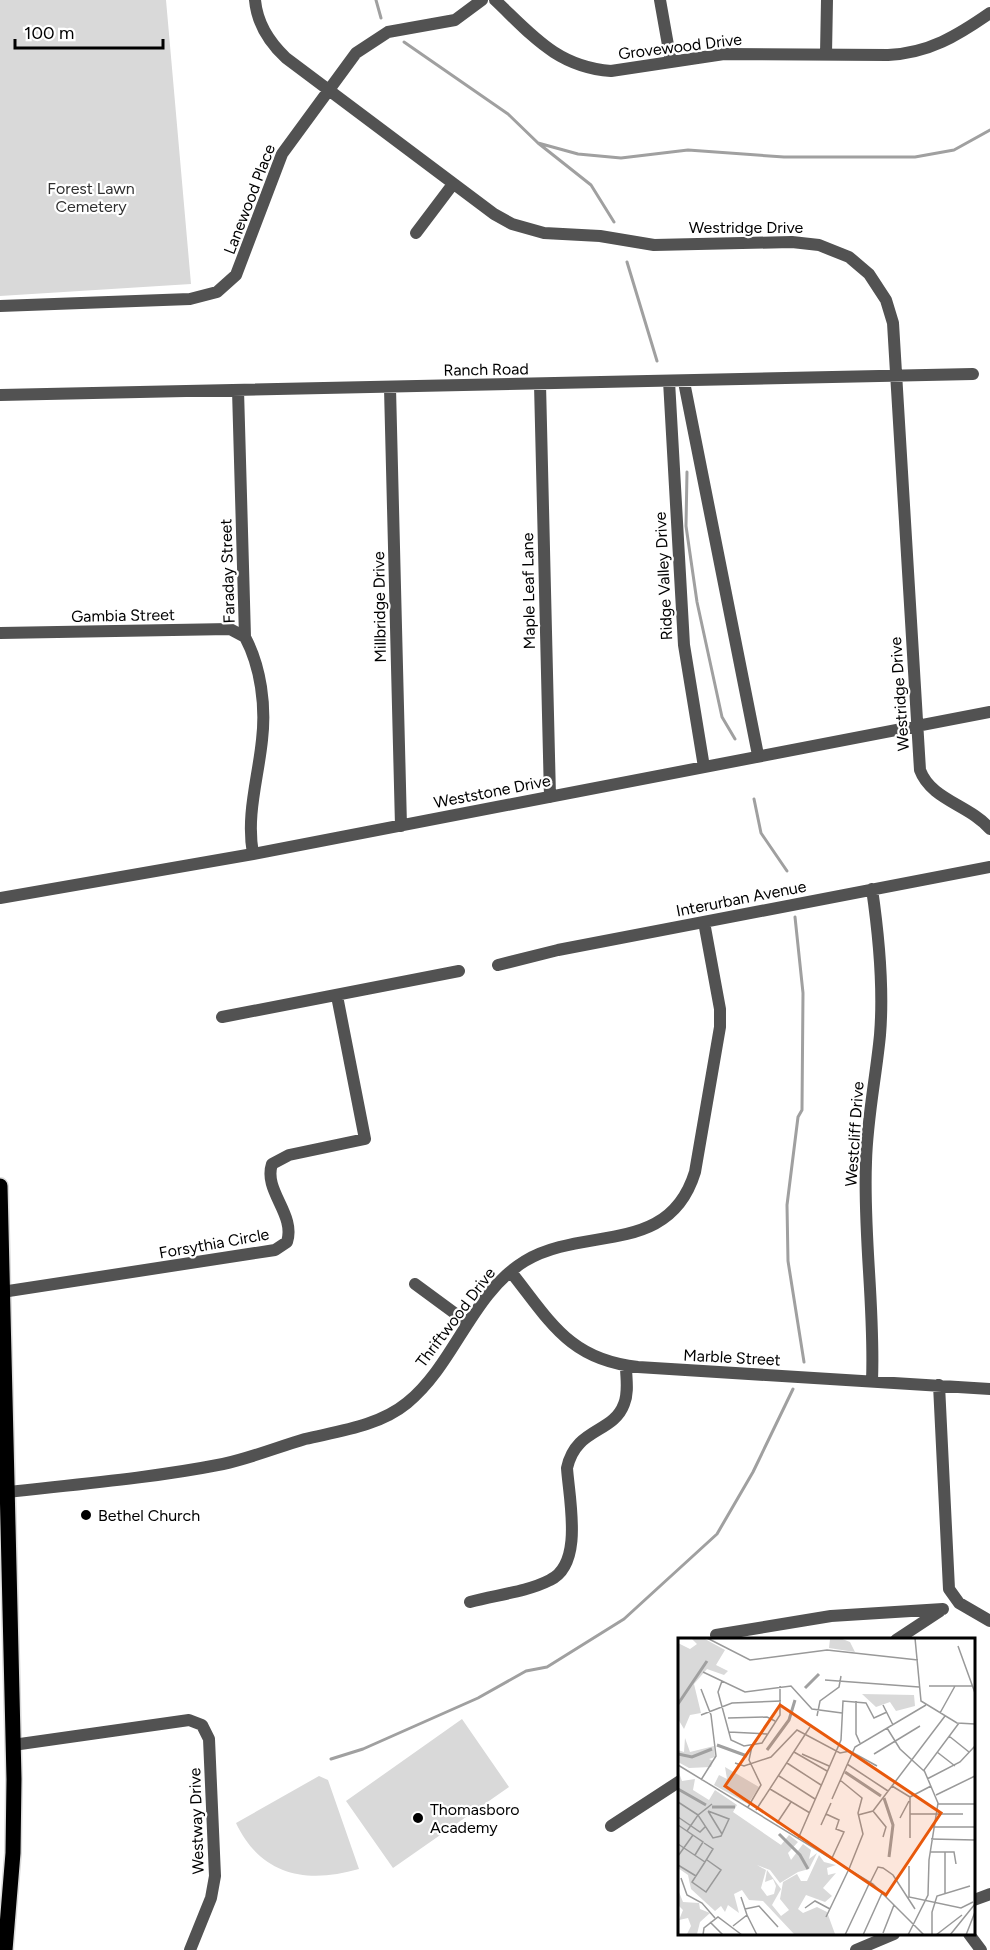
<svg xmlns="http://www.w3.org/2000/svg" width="990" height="1950" font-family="Figtree,sans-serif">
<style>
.green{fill:#d9d9d9}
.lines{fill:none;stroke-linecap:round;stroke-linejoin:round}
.stream{stroke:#a0a0a0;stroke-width:3}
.primary-casing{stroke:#dbdbdb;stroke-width:18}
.minor{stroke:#525252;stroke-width:12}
.tertiary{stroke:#525252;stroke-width:12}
.primary{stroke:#000;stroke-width:15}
.poi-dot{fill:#000;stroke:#fff;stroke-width:2}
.labels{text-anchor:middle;stroke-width:4.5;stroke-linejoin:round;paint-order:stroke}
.street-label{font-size:16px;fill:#000;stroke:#fff}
.park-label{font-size:16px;fill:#303030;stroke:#fff}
.poi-label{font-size:16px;fill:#000;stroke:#fff;text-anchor:start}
.inset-river{fill:none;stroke:#a0a0a0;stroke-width:3}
.inset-road{fill:none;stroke:#999;stroke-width:1.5}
.view{fill:#e8590c;fill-opacity:0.15;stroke:#e8590c;stroke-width:3}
.inset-edge{fill:none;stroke:#000;stroke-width:3}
</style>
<rect width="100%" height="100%" fill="#fff"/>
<!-- green -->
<path class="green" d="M0,0h166l25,284 -191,12z
M462,1719l47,68 -116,81 -47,-67z
M319,1776l9,4 31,89c-52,15 -98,7 -123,-46z"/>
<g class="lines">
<!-- stream -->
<path class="stream" d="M376,0l5,18
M404,42l104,72 30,29 53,42 23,37
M538,143l40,11 43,4 67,-8 96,7h131l39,-7 36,-20
M627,262l30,99
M687,472l-1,54 11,76 25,115 13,22
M754,799l7,34 26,38
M795,917l8,76 -1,117 -4,7 -11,88 1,56 16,101
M331,1759l32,-10 115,-51 48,-27 21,-4 77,-48 93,-85 36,-62 40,-83"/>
<!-- primary casing -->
<g class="primary-casing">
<path id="primary" d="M0,1186l14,593 -1,74 -8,97"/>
</g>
<!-- minor -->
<path class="minor" d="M255,0c2,23 14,42 31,58l208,156 18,10 32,9 56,3 54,9 138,-3 27,3 30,12 20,17 17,26 7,23 27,447c11,30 50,35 70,59
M495,0c37,35 62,67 116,71l113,-17 164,1c41,-2 69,-19 102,-42
M660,0l11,62
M826,54l1,-54
M416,233l37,-49
M0,306l190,-7 27,-7 19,-17 46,-121 74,-101 32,-21 67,-12 27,-20
M669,381l15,264 20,122
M684,382l74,373
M540,384l10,413
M390,388l11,438
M238,390l7,247c16,30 21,69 17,103 -4,39 -16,75 -9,114
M0,395l973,-21
M0,633l230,-4 15,8
M872,889c7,48 12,97 8,146 -4,42 -13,84 -14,127 -3,73 9,146 6,219
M0,898l253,-44 737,-142
M498,965l60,-15 432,-83
M222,1017l237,-46
M511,1272c39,49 58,88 127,95l352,22
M415,1284l53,39
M2,1292l273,-42 12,-8c9,-28 -24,-51 -15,-78l17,-9 76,-16 -28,-143
M939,1385l10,204 10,14 31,18
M8,1492c72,-8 144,-14 215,-28 28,-6 55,-17 82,-25 34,-8 74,-13 102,-36 48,-39 64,-109 118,-142 60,-36 144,-4 170,-89l25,-145v-18l-16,-87
M470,1602c25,-7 57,-10 80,-22 34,-16 19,-81 17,-112 9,-41 46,-34 57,-64 5,-12 2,-26 2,-38
M716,1635l115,-19 112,-7
M896,1640l44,-29
M13,1745l176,-25 13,5 7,14 6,137 -4,22 -21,52
M611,1826l69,-45
M969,1934l12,16"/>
<!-- tertiary -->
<path class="tertiary" d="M974,1900l16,-6
M856,1950l38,-16"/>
<!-- primary -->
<use href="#primary" class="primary"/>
</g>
<!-- markers -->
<g class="poi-dot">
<circle cx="86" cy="1515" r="6"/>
<circle cx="418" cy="1818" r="6"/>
</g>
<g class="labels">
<!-- street labels -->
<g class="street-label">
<text transform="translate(680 46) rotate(-7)" y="6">Grovewood Drive</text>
<text transform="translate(249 199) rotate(-69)" y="6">Lanewood Place</text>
<text x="746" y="233">Westridge Drive</text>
<text transform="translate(486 369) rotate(-1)" y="6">Ranch Road</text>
<text transform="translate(227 571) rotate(-92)" y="6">Faraday Street</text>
<text transform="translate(663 576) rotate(-93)" y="6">Ridge Valley Drive</text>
<text transform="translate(528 591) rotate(-91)" y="6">Maple Leaf Lane</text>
<text transform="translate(379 607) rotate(-91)" y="6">Millbridge Drive</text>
<text transform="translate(123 615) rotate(-1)" y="6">Gambia Street</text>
<text transform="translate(899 694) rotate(-94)" y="6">Westridge Drive</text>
<text transform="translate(492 791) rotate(-11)" y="6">Weststone Drive</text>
<text transform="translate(741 898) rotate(-11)" y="6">Interurban Avenue</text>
<text transform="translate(854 1134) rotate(-86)" y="6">Westcliff Drive</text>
<text transform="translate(214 1243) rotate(-10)" y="6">Forsythia Circle</text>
<text transform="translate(455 1317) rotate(-53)" y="6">Thriftwood Drive</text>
<text transform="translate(732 1357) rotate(3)" y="6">Marble Street</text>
<text transform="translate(196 1821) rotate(-92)" y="6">Westway Drive</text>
</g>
<!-- park labels -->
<g class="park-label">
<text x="91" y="194">Forest Lawn<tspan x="91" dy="18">Cemetery</tspan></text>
</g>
<!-- poi labels -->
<g class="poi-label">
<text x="98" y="1521">Bethel Church</text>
<text x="430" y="1815">Thomasboro<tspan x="430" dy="18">Academy</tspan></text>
</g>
</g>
<!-- overview -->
<g transform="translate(678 1638)">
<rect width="297" height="297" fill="#fff"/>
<path d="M162,0l10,4 5,10 -26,-4 1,-9zM14,1h13l20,11 -9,15 12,6 -4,4 -17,-6 -13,15 7,29 -11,2 -6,14 -6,-10v-76l12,6 7,-5zM184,56l52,1 1,11 -19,5 -6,-9 -14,5zM7,100l5,14 24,-6 1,11 -6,2 4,2 -2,6 -22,1 -11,-6v-12l6,2zM47,129l34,20 -11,17 -34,-19 5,-10 8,4zM0,132l4,11 13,-2 -2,11 16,10 6,-10 22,15 -4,7 48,33 8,-10 9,7 -10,11 3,7 12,-16 8,6 -2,9 8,-6 -8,16 -11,3 -18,11 -10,-13 -13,-5 9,5 -5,18 6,8 7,-2 2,-8 -3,-7 -8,3 2,-12 14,19 -9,16 9,11 8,-6 -9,-11 3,-17 14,-8 4,7h6l12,-26 5,7 12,3 -9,3 1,7 8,-2 -13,15 9,8 -7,6 -19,-7 -8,14 5,4 14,-6 10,5 8,22h-41l-31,-33 -14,-1 -7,-10 -8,4 5,19 -11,-8 -3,7 -4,-6 -6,5 -24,-22 -3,-14 -10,-7zM1,254l4,10 16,1 1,6 10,4 -10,9 -3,12h-10l4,-8 -3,-8 -9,2 4,-10 -5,-5z" fill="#d9d9d9"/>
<path class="inset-river" d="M127,50l14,-14M0,66l29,-43M39,107l30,11M89,112l22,-30 6,-20M0,116l14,3 20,-8M167,134l36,24M0,151l28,16M206,160l9,27 -4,32M34,169h23M101,196l21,21 8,14"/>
<path class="inset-road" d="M29,0l43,22 77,-10 91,10M237,0l6,63 36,22 18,1M280,8l17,47M25,34l42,20 46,-6 21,23 30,4M147,42l94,7M44,43l-4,11 13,48 13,6 18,-3 18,-28v-29M251,48h44M23,51l10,26 5,41 -15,24M178,63v33l4,9M205,67l10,20M262,75l15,-27M23,77l31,-12 49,-2M139,78l3,-15 19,-14 2,-11M50,80l39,-1 8,4M209,90l13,21 24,22M51,94l38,2M271,98l20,16M116,114l33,19M259,114l18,14M124,116l27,12M196,116l46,-28M57,125l9,3 27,-9 26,-27 43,23 10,-2 27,15M109,125l34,22M169,126l41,27M0,127l195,119 51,51M101,138l36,23M249,141l33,-17 15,-16M162,142l22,18 -4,15 5,21 -14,35M214,148l18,11M92,151l40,24M258,157l39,-19M232,159l21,-11M154,161l23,-52 71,-42M0,164l20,13 14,-11M260,166h37M70,169l13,-22 -12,-25 3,-14M78,172l54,-83M30,173l14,23M195,173l13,16 -3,10M148,176l13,6 -3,9 8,3 -12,26M232,176h53M180,177l15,-4 72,-95M0,179l22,15 6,-6M222,180l9,-17M99,185l14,-21M0,187l25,17 -8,13M143,187l10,-22M255,189h42M9,193l11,-16 15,23 8,-2 8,-17 -21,-8M232,200v-41M120,201l43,-99 2,-39 23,2 8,15 13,-6M253,201l44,1M0,206l27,18 8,-13 -9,-6M252,214h24l2,12M267,214v41M0,218l15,-21M27,224l-13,20 14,10 15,-22 -14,-10M0,227l18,11M231,228v31l52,11 12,-6M3,240l6,17 15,8 13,15M192,245l8,-16 5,1 10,7 22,34M127,270l10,-7 15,8M67,271l14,-3 19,21M69,277l10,20M148,279l22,-46M32,284l13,13M55,288l14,-11 -6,-18M205,295l11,-28M25,297l1,-7 14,-11 24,18M167,297l24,-51M185,297l19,-42M230,297l20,-40 1,-35 9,-57 -14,-33 35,-47M254,297v-23l5,-16 33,-10M258,297l26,-20M272,297l25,-31M288,297l9,-23"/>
<path class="view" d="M102,67l161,108 -55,82 -161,-109z"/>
<rect width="297" height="297" class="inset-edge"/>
</g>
<!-- scale -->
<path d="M15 39v9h148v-9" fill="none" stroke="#000000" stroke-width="3"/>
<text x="24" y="39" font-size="18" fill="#000000" stroke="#ffffff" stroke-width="4.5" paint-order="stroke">100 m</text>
</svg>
